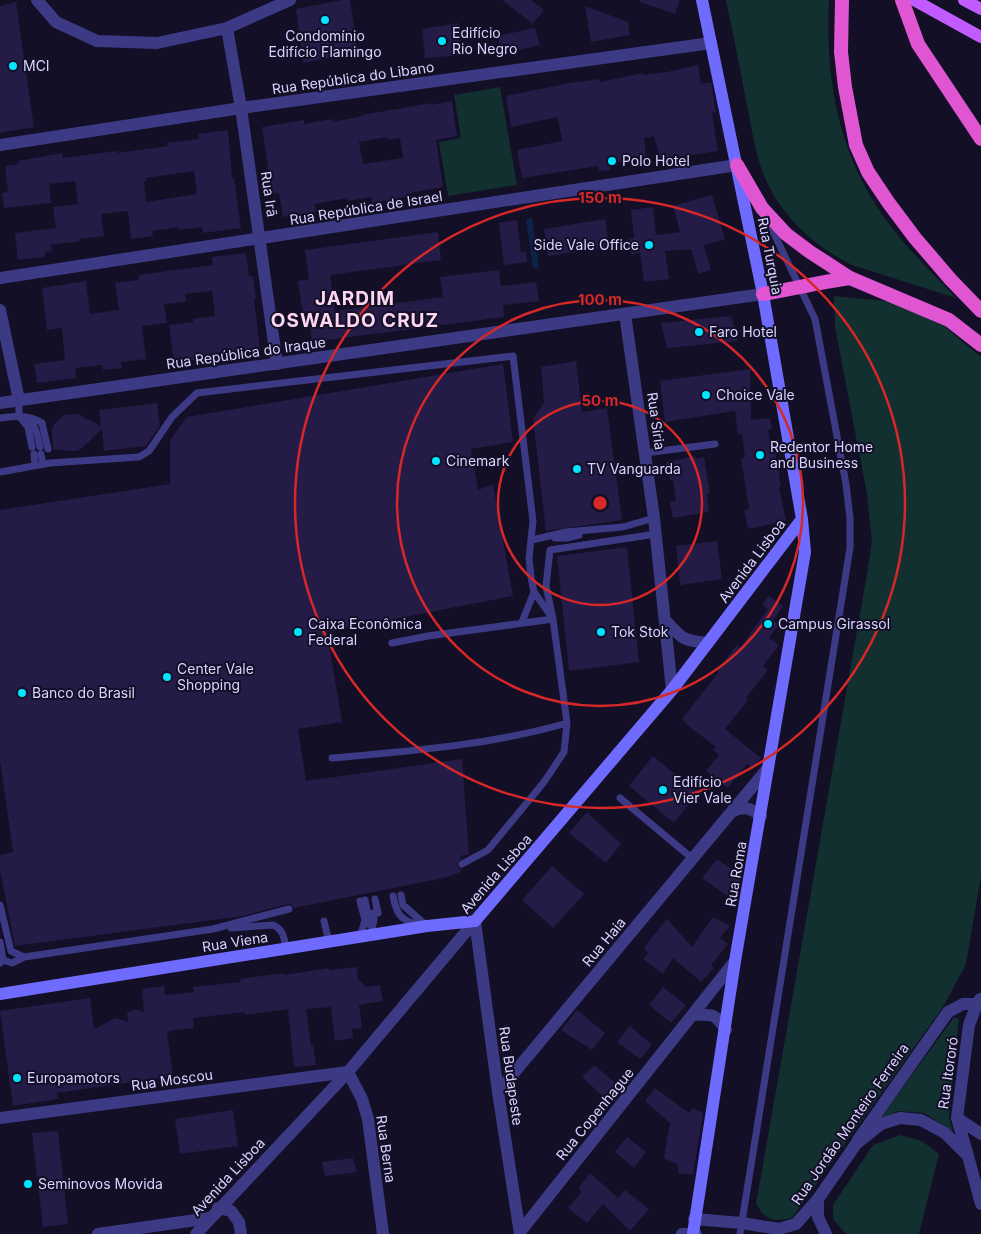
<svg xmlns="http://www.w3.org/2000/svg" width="981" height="1234" font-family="Inter,sans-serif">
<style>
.green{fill:#12302f}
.water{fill:#0c2248}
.building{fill:#241b47;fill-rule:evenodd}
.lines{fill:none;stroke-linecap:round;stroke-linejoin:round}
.service{stroke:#3d3a85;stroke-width:7}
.minor{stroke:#3d3a85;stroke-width:12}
.tertiary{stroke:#3d3a85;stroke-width:12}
.secondary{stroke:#6f6bff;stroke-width:12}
.primary{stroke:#c25bff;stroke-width:12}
.trunk{stroke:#e055d1;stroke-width:14}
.ring{fill:none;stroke:#d62828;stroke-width:2.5}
.poi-dot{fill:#00e5ff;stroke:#130f26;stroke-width:2}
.labels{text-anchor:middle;stroke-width:4;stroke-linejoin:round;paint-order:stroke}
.poi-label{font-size:14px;fill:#d9d4ff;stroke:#130f26;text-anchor:start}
.street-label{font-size:14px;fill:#d9d4ff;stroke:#130f26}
.district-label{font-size:19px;font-weight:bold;letter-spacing:1px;fill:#ffd6f0;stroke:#130f26}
.centre{fill:#d62828;stroke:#130f26;stroke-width:2.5}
.ring-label{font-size:15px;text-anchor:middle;font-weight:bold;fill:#d62828;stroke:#130f26;stroke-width:4;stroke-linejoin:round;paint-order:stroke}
</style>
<rect width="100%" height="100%" fill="#130f26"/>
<!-- green -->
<path class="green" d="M726,0h103c-4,83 10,157 60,224 20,27 45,50 67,74l-104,-33c-42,-21 -78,-55 -92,-101 -7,-20 -9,-43 -14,-63 -6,-34 -13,-67 -20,-101z
M500,87l17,98 -69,11 -9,-54 22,-4 -7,-43z
M834,296l62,6 48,24 37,31v519l-15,88 -23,43 -151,211c-18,4 -26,3 -36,-14l111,-630 5,-33 -5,-47 -32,-167z
M954,1017l5,2 -10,99 4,13 -29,-18 -26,-2 -18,8z
M900,1135l22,6 17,13 -20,80h-73l-13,-15v-14l40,-60z"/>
<!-- water -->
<path class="water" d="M532,218l7,50 -6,1 -7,-50z"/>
<!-- building -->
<path class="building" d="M342,0h8l8,55 -20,3v-2l-35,7 -7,-54z
M502,0h29l13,10 -11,14z
M640,0h40l-5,14 -35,-12z
M16,2l18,125 -34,6v-127z
M585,6l43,16 2,13 -39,7z
M459,23l3,32 -37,3 -3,-29z
M535,28l5,17 -39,9 -3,-18z
M698,65l3,19 10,-2 5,30 -4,1 6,38 -56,8v-2l-2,1 -6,-22 -10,2 2,18 -36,8v6l-11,1 -1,-5 -76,12 -5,-28 45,-9 -4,-24 -47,10 -5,-31 64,-13 29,-4 1,3 43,-9v2l24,-3z
M452,101l5,35 -21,4 7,47 -33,6 1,3 -39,7 -1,-6 -23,4 -1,-3 -32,6 1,8 -33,5 -4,-24 -7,1 -10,-67 42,-7v4l29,-5v3l29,-6v-1l69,-12v2zM387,137l1,3 12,-2 3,20 -40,6 -4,-22z
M228,130l4,48h2l7,50 -38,5 -1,-6 -23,3v-3l-27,4 1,5 -22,3 -3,-28 -27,3 3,22 -25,3 1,2 -29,4 1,6 -7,1v5l-27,3 -3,-27 41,-5 -3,-21 25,-3 -3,-23 -26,3 2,19 -47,5 -2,-15 6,-1 -3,-26 14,-2 -1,-3 44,-8 1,5 54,-7v2l51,-7 -1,-3 32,-4 -1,-5zM194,171l3,23 -51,8 -2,-21h2l-1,-3z
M712,195l13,44 -21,6 7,25 -13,4 -7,-25 -26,2 4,28 -25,3 -4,-29 -9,1 -2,-15 5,-1 -3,-28 22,-3 3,28 24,-3 -7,-26z
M605,219l4,28 -61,9 -4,-27z
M517,220l4,32 5,-1 1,11 -23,3 -5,-42z
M438,232l3,28 -111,15 5,36 108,-14 -3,-20 59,-7 2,16 35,-4 3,19 -36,4 1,12 -192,25 -4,-28 -5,1 -5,-34 11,-2 -4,-29z
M246,253l3,23h4l3,22 -2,1 6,50 -53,6v3l-33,5 -5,-38 24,-3v-3l22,-3 -3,-25 -27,3 1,8 -22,2 3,19 -25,3 4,33 -25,3 1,6 -19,2 -1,-5 -27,3 1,10 -39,5 -3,-19 31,-4 -3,-32 -15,2 -5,-42 44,-7 4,33 29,-4 -4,-27 24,-3 -1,-5 75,-10 -1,-8z
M731,316l7,25 -71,7 -6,-25z
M576,361l6,51 25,-4 15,112 -76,11 -13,-113 11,-15 -3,-36z
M503,364l10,78 -42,7 7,41 15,-6 20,112 -186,36 15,90 -44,7 8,52 156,-22 7,95 -9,2 1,3 -4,5 2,4 3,1 -2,3 -12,5 -154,31 -2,-3 -4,-1 -45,12 -228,30 -15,-76v-15l13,-3 -13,-91v-251l170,-26v-44l17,-23z
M750,369l1,51 19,-2 2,11 -4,1 4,22 3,-1 6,35 -2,1 7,34 -38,8 -4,-19 5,-1 -8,-51 4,-1 -3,-23 -4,1 -3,-24 -70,11 -5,-41z
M157,403l3,23 -14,20 -42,5 -2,-22 -20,19 -5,3h-6l-18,-2 -1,-19 2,-6 10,-9 13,-1 24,12 -2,-16z
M695,456l1,3 8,-2 6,36 -3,1 2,18 -36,6 -3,-16 6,-2 -3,-20h-3l-4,-18z
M717,541l5,38 -42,6 -4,-39z
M627,547l12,115 -70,9 -12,-115z
M769,596l14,10 -10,14 6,4 -10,14 10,7 -16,21 5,4 -22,28 2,2 -23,29 36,29 -8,11 -6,-5 -19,24 -22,-17 13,-16 -6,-5 3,-3 -30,-23 1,-1 -5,-4 37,-47 -2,-2 20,-25 3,3 17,-24 11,-15 -6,-4z
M653,756l45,37 -24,30 -45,-37z
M587,812l34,32 -15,19 -37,-30z
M717,859l24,17 -1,9 -10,13 -28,-20z
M552,866l32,28 -31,34 -31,-28z
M713,917l17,9 -10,12 8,6 -17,21 3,3 -13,14 -28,-24 -10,16 -20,-15 5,-5 -4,-7 23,-28 25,28z
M357,967l1,13 9,7 13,-2 3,16 -24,4 3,23 -10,1 1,9 -18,3 -4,-34 -25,2 5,36h2l3,20 -22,2 -6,-58 -43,6v-3l-52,6 1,10 -25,3v2h-2l6,43 -116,17 1,6 -45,7 -13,-95 90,-13 4,31 22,-11 12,4 -1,-9 7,-4 10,3 -2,-23 22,-3 1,9 29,-3 -1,-5 48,-5 -1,-3 44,-6v2l45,-7v2z
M663,987l23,18 -15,18 -22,-18z
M577,1010l28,23 -13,17 -31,-20z
M630,1026l22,19 -12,14 -23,-17z
M594,1065l29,24 -12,15 -29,-27z
M655,1088l34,25 4,-5 10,5 -10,62 -15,-2v-8l-14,-7 5,-31 2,-3 -26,-23z
M233,1110l5,36 -58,8 -5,-35z
M58,1131l10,93 -25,3 -11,-94z
M627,1137l19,15 -12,16 -19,-16z
M353,1158l4,14 -32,4 -3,-14z
M590,1173l28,25 7,-8 24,19 -19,22 -27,-27 -16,19 -19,-15 13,-15 -2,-6z"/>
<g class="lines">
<!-- service -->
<path class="service" d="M19,400v16l9,11 4,20
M0,418c15,-2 29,-4 42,5l6,26
M24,418c13,6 13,17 16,29
M645,453l70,-9
M34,454l1,11
M41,454l2,10
M0,472l50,-9 89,-6 10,-6 23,-34 25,-24 316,-37 20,165 -4,37 2,19 3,15 19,27
M555,538h12l12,-3
M532,540l34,-8 57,-5 31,-9
M522,622l12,-30
M392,643l36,-7 125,-17
M332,758c79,-7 159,-13 235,-35
M620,798l73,61
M462,864l26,-14 56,-68 20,-30 3,-29 -14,-104 -7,-33 4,-36 106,-16
M401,895l2,10 24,21
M393,896c3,16 7,25 24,28
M365,900l4,20 -1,4
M360,901l5,19 -5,17
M0,905l11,46 13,6
M324,921l5,21
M231,928l42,-3c11,5 11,13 13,24
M371,935l3,-16 -1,-6h5l-3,-14
M0,942l3,18 -3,3
M3,960l9,3 12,-6 189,-28 76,-20
M740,1234l110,-686v-30l-4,-34 -31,-165 -47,-98"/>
<!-- minor -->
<path class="minor" d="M37,0l19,22 41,19 60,2 70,-15 63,-28
M227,28l14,80 36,256
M0,145l241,-37 470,-65
M0,278l737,-113
M0,310l19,90
M625,314l29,204 18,172
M666,621c16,18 18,20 42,22
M733,811c12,-5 18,-3 28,5
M693,1015c19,-1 22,-2 33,15
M498,1092l270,-324
M0,1118l348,-46 14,27 6,20 15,115
M957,1118l24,16
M858,1140l90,-128 15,-8h14
M968,1156l-11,-38 12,-93 8,-21 3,-5
M218,1208l13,3 8,11 2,12
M520,1232l215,-271
M98,1234l112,-16"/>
<!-- tertiary -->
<path class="tertiary" d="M0,403l763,-109
M475,921l23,171 22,142
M818,1199v18l8,17
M694,1219l48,4 37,6 17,-5 22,-25 38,-55 25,-20 19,-6 21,2 24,13 23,23 13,48
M196,1234l152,-162 127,-151
M682,1234h14"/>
<!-- secondary -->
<path class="secondary" d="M0,994l427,-68 48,-5 197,-231 130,-171
M693,1234l42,-273 70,-409 -3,-33 -39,-225 -61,-294"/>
<!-- primary -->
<path class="primary" d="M914,0l67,37
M964,0l17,9"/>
<!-- trunk -->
<path class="trunk" d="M842,0l-1,52 4,35 11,58 12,27 20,30 27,36 36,42 30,31
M902,0l16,44 63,95
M737,165l25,43 24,26 24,18 40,26 99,42 32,25
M763,294c29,-5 58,-12 87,-16"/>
</g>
<!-- distance rings -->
<g class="ring">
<circle cx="600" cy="503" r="102"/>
<circle cx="600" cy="503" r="203"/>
<circle cx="600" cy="503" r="305"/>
</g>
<!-- markers -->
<g class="poi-dot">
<circle cx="325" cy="20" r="5"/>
<circle cx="442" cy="41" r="5"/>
<circle cx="13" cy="66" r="5"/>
<circle cx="612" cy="161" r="5"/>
<circle cx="649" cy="245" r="5"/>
<circle cx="699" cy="332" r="5"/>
<circle cx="706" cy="395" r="5"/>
<circle cx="760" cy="455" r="5"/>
<circle cx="436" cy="461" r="5"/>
<circle cx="577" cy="469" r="5"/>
<circle cx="768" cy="624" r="5"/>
<circle cx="298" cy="632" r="5"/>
<circle cx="601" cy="632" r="5"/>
<circle cx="167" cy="677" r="5"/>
<circle cx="22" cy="693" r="5"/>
<circle cx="663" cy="790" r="5"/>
<circle cx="17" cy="1078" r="5"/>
<circle cx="28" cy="1184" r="5"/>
</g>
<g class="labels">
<!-- poi labels -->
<g class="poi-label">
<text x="452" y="38">Edifício<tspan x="452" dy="16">Rio Negro</tspan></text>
<text x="325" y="41" text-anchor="middle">Condomínio<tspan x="325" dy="16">Edifício Flamingo</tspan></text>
<text x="23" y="71">MCI</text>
<text x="622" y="166">Polo Hotel</text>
<text x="639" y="250" text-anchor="end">Side Vale Office</text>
<text x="709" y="337">Faro Hotel</text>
<text x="716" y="400">Choice Vale</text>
<text x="770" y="452">Redentor Home<tspan x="770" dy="16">and Business</tspan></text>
<text x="446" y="466">Cinemark</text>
<text x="587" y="474">TV Vanguarda</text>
<text x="308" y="629">Caixa Econômica<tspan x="308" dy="16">Federal</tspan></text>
<text x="778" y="629">Campus Girassol</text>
<text x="611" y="637">Tok Stok</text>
<text x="177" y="674">Center Vale<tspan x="177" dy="16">Shopping</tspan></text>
<text x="32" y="698">Banco do Brasil</text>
<text x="673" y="787">Edifício<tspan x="673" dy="16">Vier Vale</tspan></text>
<text x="27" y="1083">Europamotors</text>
<text x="38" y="1189">Seminovos Movida</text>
</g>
<!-- street labels -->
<g class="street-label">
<text transform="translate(353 78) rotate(-8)" y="5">Rua República do Libano</text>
<text transform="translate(269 194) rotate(82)" y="5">Rua Irã</text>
<text transform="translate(366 208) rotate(-9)" y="5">Rua República de Israel</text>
<text transform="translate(770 256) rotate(79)" y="5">Rua Turquia</text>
<text transform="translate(246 353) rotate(-8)" y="5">Rua República do Iraque</text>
<text transform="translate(656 421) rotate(82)" y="5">Rua Síria</text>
<text transform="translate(752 561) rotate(-53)" y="5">Avenida Lisboa</text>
<text transform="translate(496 874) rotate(-49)" y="5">Avenida Lisboa</text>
<text transform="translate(736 874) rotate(-80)" y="5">Rua Roma</text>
<text transform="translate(235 942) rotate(-9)" y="5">Rua Viena</text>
<text transform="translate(604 942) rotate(-50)" y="5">Rua Haia</text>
<text transform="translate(948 1073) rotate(-82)" y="5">Rua Itororó</text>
<text transform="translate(511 1076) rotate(82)" y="5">Rua Budapeste</text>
<text transform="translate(172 1080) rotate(-8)" y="5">Rua Moscou</text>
<text transform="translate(595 1114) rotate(-51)" y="5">Rua Copenhague</text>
<text transform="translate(850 1124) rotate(-55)" y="5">Rua Jordão Monteiro Ferreira</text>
<text transform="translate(386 1149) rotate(82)" y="5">Rua Berna</text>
<text transform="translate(228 1177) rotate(-47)" y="5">Avenida Lisboa</text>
</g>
<!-- district labels -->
<g class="district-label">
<text x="355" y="305">JARDIM<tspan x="355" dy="22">OSWALDO CRUZ</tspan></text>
</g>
</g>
<circle cx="600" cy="503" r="8" class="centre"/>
<g class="ring-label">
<text x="600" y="203">150 m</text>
<text x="600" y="305">100 m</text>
<text x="600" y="406">50 m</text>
</g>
</svg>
